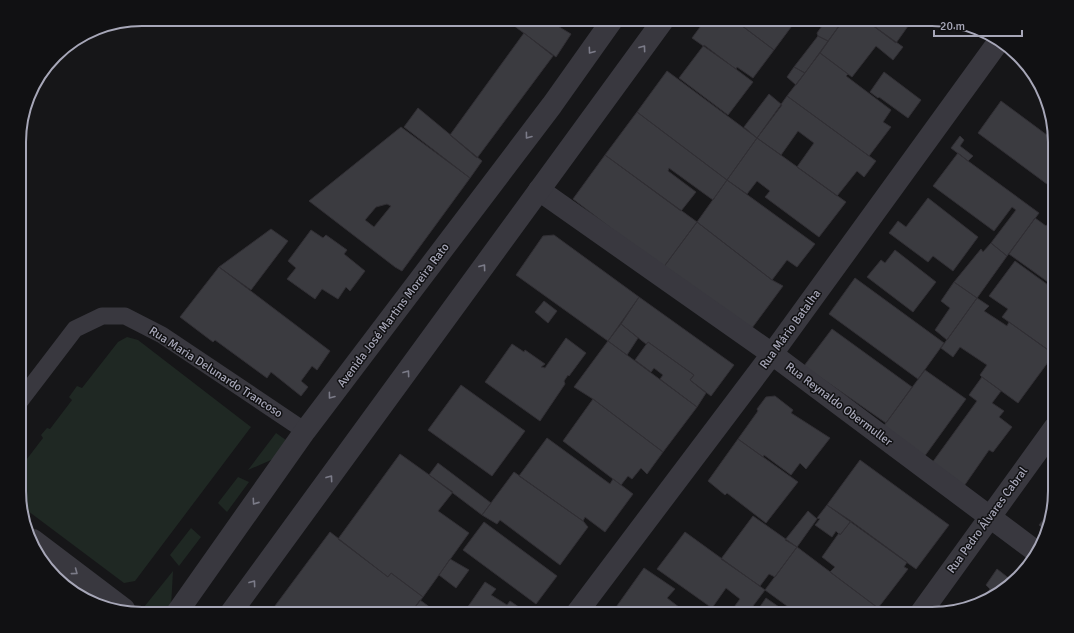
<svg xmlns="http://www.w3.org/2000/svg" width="1074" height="633" font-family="Signika,sans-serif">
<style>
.green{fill:#1f2823}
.building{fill:#3b3b40;stroke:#312f34;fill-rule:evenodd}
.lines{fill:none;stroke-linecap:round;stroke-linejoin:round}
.service{stroke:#39383f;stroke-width:17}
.minor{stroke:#39383f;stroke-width:22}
.tertiary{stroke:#39383f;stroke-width:22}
.oneway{stroke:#7b7b88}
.labels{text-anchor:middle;stroke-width:3;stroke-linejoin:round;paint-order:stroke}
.street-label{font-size:12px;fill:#a7a7b8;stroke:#111113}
.rim{fill:none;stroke:#a7a7b8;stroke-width:2}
</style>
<rect width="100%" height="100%" fill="#161618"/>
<!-- green -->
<path class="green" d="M127,337l11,3 113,87 -116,154 -11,2 -104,-78v-37l23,-30 -2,-3 6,-7 3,1 22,-29 -3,-3 8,-11 5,2 36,-46z
M276,433l17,12 -6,8 -39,17z
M238,477l11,5 -22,30 -9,-9z
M191,528l10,9 -22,29 -9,-11z
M173,571l-2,36 -7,7h-13l-7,-7z"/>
<!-- building -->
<path class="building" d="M505,19h55l-4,6 15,9 -15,23z
M706,19h27l41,31 -21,28 -16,-11 -1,2 -44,-31z
M733,19h64l-23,31z
M827,19h17l-16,22 -10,-5 -1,-3z
M844,19h20l39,28 -10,13 -17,-14 -24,31 -32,-24z
M864,19h49l-17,24z
M524,33l29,23 -76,102 -27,-23z
M818,36l10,5 -23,32 -11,-6z
M704,45l49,37 -25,33 -49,-37z
M820,53l28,21 -2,2 45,34 -8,12 8,5 -22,29 -82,-60z
M794,67l11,6 -9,12 -9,-8z
M1029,69l5,5 3,7 -11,-8z
M667,71l90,67 -30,42 -90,-68z
M884,72l37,28 -13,18 -29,-21 -1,1 -8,-6z
M769,94l13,11 -25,33 -13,-11z
M787,96l89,65 -12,16 -7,-6 -20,25 -40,-29 17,-24 -16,-12 -17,24 -24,-17z
M1001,101l54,40v49l-77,-57z
M418,108l64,53 -12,17 -66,-51z
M637,112l90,68 -14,20 -44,-32 -1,3 28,21 -15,19 -76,-56z
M401,127l69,51 -68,93 -7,-4 -86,-66zM387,204l4,2 -17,21 -9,-7 11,-13z
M960,136l4,4 -4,6 13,10 -5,5 -17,-13z
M757,138l89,64 -27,35 -54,-40 5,-6 -13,-10 -10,13 -20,-14z
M958,153l10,8 71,52 -32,43 -16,-13 25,-33 -4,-3 -18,24 -61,-45z
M605,155l92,67 -34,46 -90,-69z
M727,180l88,64 -18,23 -10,-7 -15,20 -75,-58z
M928,198l50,39 -25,34 -20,-15 -5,6 -39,-29 9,-12 8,6z
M1035,218l11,8 5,-6 4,3v64l-46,-33z
M697,222l75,58 11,6 -34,46 -86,-64z
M271,229l17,12 -37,49 -32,-23z
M311,230l12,8 3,-3 21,15 -3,4 21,17 -15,20 -4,-4 -8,12 -16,-10 -7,10 -28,-20 9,-11 -8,-7z
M554,235l85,62 -31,44 -92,-66 27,-39z
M991,243l16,13 -30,42 -23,-16 27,-33 2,3z
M895,250l41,32 -23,30 -46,-35 14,-17 4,3z
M1015,261l40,29v65l-53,-38 6,-8 -19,-13z
M219,267l111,84 -13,19 -5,-4 -11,15 7,6 -7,9 -30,-24 -4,6 -52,-38 -2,2 -33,-25z
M855,278l89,65 -26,36 -89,-65z
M954,282l23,16 -30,42 -12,-10 15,-22 -9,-7z
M639,297l95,68 -23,31 -21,-16 4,-5 -46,-33 -2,2 -25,-20z
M977,298l12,8 -5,5 23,15 2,-4 45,32 -36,49 -36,-26 -2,-2 7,-10 -27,-18 -7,10 -12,-9z
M544,301l13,10 -9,12 -13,-11z
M621,324l17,14 -11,17 -19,-14z
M832,329l80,58 -26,36 -82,-57z
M566,338l20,15 -17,23 -1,-1 -4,6 1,3 -25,37 -55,-39 27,-38 12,8 1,-2 20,14 -4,3 4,1z
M608,341l89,66 -34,45 -70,-53 -19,-12z
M648,342l46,33 -4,5 16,13 -9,14 -37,-28 3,-4 -9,-7 -3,4 -16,-12z
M925,370l41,29 -42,58 -41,-30z
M982,377l19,14 -9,12 12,8 -5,6 13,10 -19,25 -4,-2 -25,36 -32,-23 45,-62 -8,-6z
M461,385l64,46 -33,45 -64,-46z
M775,396l18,14 -2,3 39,25 -24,31 -6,-6 -9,12 -27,-20 -1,2 -25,-18 20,-28 -1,-2 9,-12z
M593,399l70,53 -16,22 -6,-6 -9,11 -4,-3 -7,9 -58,-44z
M547,438l63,46 3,-5 20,15 -28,38 -20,-15 -2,4 -64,-45z
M738,439l60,43 -32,41 -39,-30 -2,2 -17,-14z
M400,454l53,38 -15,19 31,22 -46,64 -32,-24 -3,4 -50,-38z
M860,460l89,65 -33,44 -89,-64z
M438,463l53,40 -9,12 -53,-40z
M514,472l69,49 5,6 -28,38 -60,-45 -3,4 -15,-9z
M827,505l24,16 -11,14 -4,-4 -4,6 -17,-12 5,-6 -3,-1z
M1052,509l-7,21 -6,-5z
M808,511l9,8 -20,28 -12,-7z
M753,516l44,31 -22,30 -6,-3 -9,12 -39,-27z
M851,521l56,41 -3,5 4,2 -30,39 -48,-36 5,-5 -13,-10 17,-24 1,2z
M484,522l73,54 -21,28 -73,-54z
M330,532l58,45 3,-4 32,24 -13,17h-141z
M685,532l80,58 -18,24h-18l11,-15 -14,-11 -14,20 -55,-39z
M797,547l81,61 4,1 -4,5h-80l-33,-24z
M450,559l19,11 -13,18 -17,-13z
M644,568l31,21 -8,9 21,16h-69l-5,-4z
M997,569l14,11 -17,17 -12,4 8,-12 -4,-4z
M485,582l11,7 -5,6 16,10 3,-4 19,13h-66z
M766,598l23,16h-34z
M420,600l19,14h-29z"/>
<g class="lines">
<!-- service -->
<path class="service" d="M20,401l55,-72 27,-13h23l37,19 143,96"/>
<!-- minor -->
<path class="minor" d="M539,190l233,164 266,199
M33,540l91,69
M576,614l196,-260 227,-313
M920,614l135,-187"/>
<!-- tertiary -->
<path class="tertiary" d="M176,614l129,-183 247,-326 61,-86
M230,614l434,-595"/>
</g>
<!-- one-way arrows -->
<defs><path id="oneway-chevron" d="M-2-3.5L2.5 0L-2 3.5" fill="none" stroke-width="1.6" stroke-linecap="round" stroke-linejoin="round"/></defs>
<g class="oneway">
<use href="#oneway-chevron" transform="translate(643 48) rotate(-54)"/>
<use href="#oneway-chevron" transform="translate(591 51) rotate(126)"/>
<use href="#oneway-chevron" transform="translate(528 136) rotate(127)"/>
<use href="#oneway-chevron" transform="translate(483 267) rotate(-54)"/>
<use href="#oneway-chevron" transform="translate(407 373) rotate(-54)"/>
<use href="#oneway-chevron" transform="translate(331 396) rotate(127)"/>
<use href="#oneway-chevron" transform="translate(330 478) rotate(-54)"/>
<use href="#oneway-chevron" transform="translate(255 502) rotate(125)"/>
<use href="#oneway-chevron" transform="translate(75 572) rotate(37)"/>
<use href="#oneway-chevron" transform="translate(253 583) rotate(-54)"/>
</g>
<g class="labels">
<!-- street labels -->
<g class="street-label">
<text transform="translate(393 315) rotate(-53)" y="4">Avenida José Martins Moreira Rato</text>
<text transform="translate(790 329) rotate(-54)" y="4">Rua Mário Batalha</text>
<text transform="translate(216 372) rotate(33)" y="4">Rua Maria Delunardo Trancoso</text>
<text transform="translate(839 404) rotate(37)" y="4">Rua Reynaldo Obermuller</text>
<text transform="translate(987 520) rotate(-54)" y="4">Rua Pedro Álvares Cabral</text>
</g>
</g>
<!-- crop -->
<path d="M0 0H1074V633H0ZM142 26H932A116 116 0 0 1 1048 142V491A116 116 0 0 1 932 607H142A116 116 0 0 1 26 491V142A116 116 0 0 1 142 26Z" fill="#111113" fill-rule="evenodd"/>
<path class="rim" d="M142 26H932A116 116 0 0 1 1048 142V491A116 116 0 0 1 932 607H142A116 116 0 0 1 26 491V142A116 116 0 0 1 142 26Z"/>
<!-- scale -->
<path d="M934 30v6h88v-6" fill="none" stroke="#a7a7b8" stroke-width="2"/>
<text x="940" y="30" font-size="12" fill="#a7a7b8" stroke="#111113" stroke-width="3" paint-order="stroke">20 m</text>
</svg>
